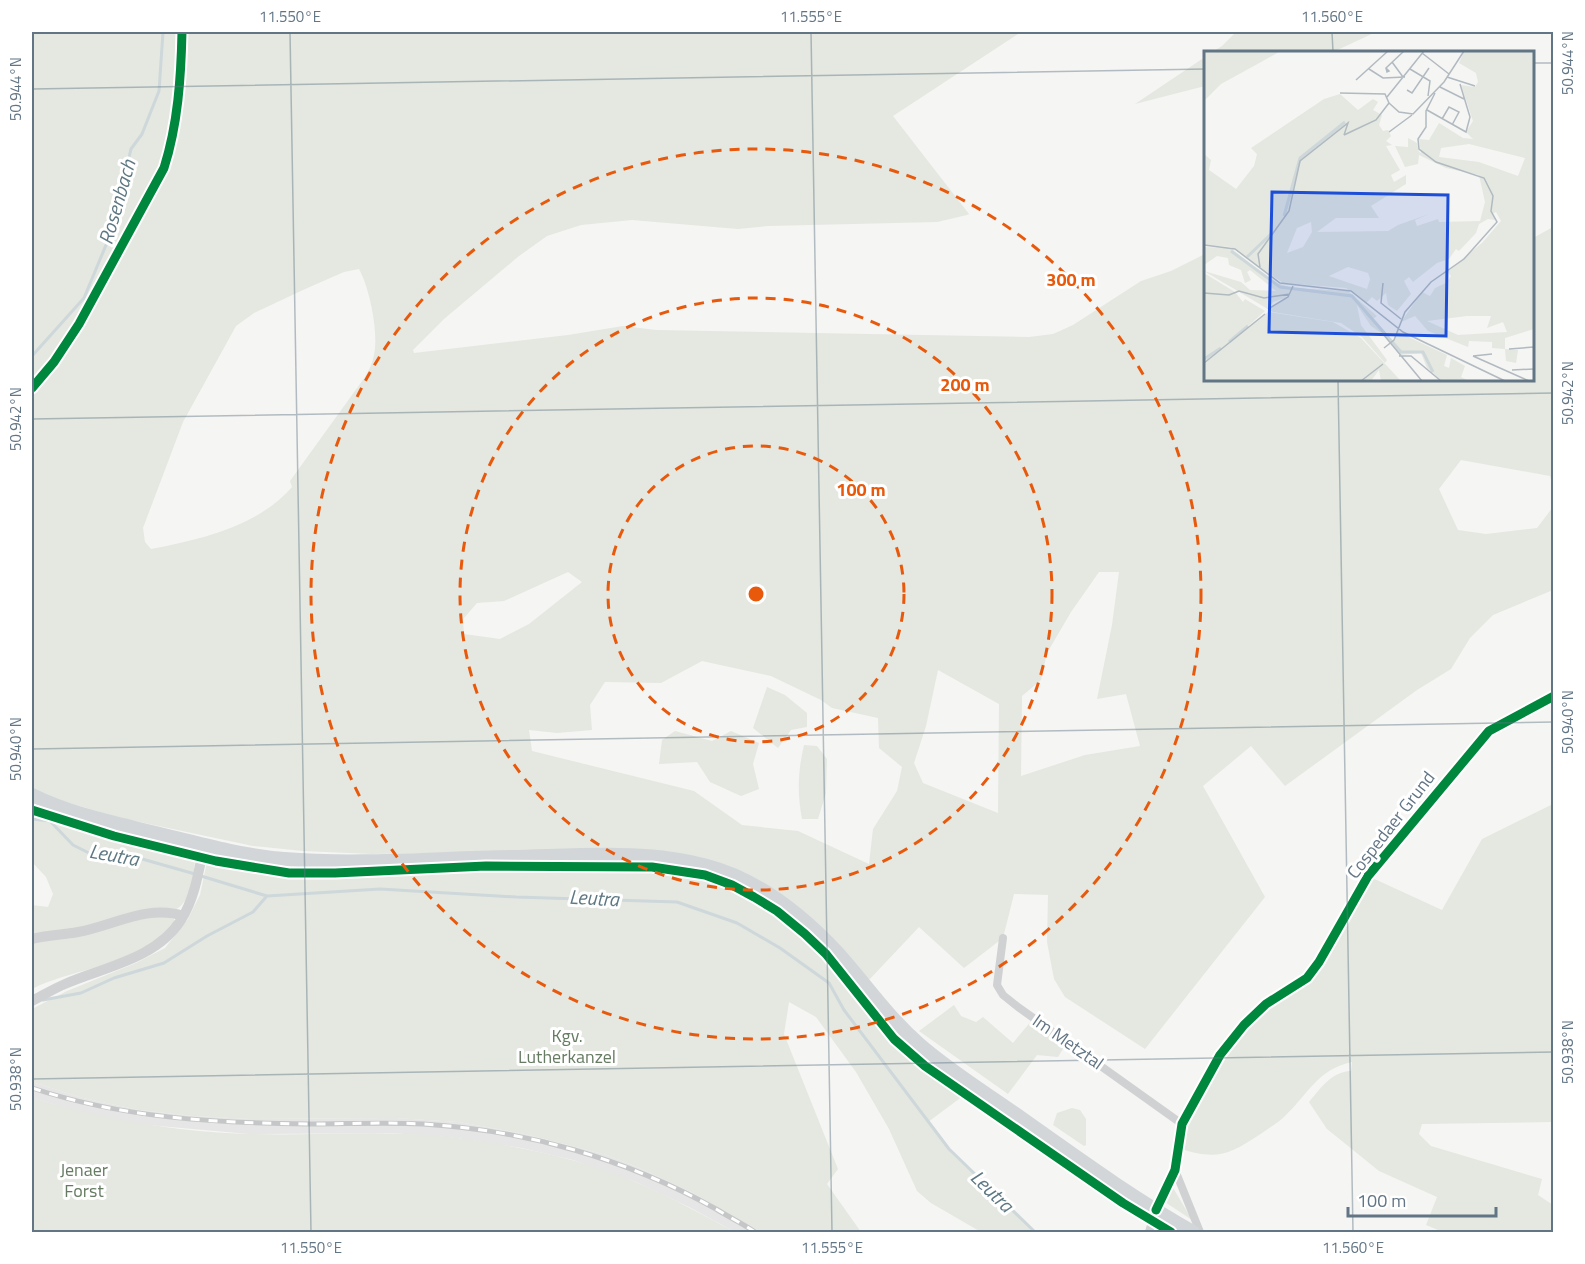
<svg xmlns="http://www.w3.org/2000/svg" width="1585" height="1264" font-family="'Titillium Web',sans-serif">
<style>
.built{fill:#e5e6e5}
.green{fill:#e4e8e1;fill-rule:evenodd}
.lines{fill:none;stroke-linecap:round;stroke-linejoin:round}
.stream{stroke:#ced7da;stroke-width:3}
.minor{stroke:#d0d1d2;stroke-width:8}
.tertiary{stroke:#d0d1d2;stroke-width:10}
.primary{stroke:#d2d6d9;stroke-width:14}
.rail-casing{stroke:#c5c6c7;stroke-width:5}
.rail{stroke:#fff;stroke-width:3;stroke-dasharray:9;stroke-linecap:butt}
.cycleway-casing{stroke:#fff;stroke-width:13}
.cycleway{stroke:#00873e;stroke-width:9}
.ticks{fill:none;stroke:#627585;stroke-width:1.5;stroke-opacity:0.45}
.ring{fill:none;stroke:#e8590c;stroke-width:3;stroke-dasharray:10 8}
.labels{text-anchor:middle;stroke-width:6;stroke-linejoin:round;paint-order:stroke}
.street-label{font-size:18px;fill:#627585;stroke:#fff}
.park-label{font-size:18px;fill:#667c62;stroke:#fff}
.water-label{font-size:20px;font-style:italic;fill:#5e7883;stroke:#fff}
.inset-river{fill:none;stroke:#ced7da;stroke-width:3}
.inset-road{fill:none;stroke:#b1bac0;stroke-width:1.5}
.view{fill:#1d4ed8;fill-opacity:0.15;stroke:#1d4ed8;stroke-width:3}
.inset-edge{fill:none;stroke:#627585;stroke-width:3}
.centre{fill:#e8590c;stroke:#fff;stroke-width:3}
.ring-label{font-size:18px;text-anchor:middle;font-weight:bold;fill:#e8590c;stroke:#fff;stroke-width:6;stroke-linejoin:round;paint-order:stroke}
.neatline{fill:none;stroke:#627585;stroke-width:2}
.ticks-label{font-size:15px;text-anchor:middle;fill:#627585}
</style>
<rect width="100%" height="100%" fill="#f5f5f3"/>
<!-- built -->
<path class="built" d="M32,1082l51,16 56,12 54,6 57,3 145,-1 64,4 66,12 82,21 35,14 53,25 64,38h-24l-46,-25 -53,-25 -63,-22 -51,-12 -65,-10 -65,-5 -143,1 -112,-10 -57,-12 -48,-14z"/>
<!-- green -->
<path class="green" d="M32,32h989l-128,84 76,98 -2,1 -30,7 -169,4 -30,3 -106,-9 -51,5 -34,11 -28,20 -75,63 -31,31 1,3 154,-18 55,-9 33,4 373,7 24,-3 20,-9 68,-44 30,-10 34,-17 1,126h326l1,-142 20,-11v260l-3,-11 -89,-16 -22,29 19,41 28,4 51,-6 16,-21v83l-60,25 -23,23 -19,31 -34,21 -132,96 -34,-40 -48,40 62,111 -120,152 -80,-52 -11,-18 -7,-37 1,-47 -34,-1 -11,44 -39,30 -45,-41 -51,54 -132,-109 -162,-21 -202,3 -69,-3 -50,-5 -132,-28 -65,-19 -24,-11v-62l2,-1v-15l-2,-2zM359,269c11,20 21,68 14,90 -1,6 -5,12 -8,18l-75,104 2,6c-35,40 -91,52 -141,62l-6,-7 -2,-14 40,-106 53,-96 18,-13 51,-24 39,-17zM568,572l14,10 -53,42 -29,15 -36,-5 -1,-15 14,-16 27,-2zM1099,572h20l-7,53 -15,74 29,-5 14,52 -55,9 -64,21 1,-80 19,-16 6,-27 24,-41zM702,661l69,15 50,24 11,8 46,10 1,30 23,19 -5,24 -24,38 -4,35 -71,-33 -56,-6 -48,-34 -162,-40 -3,-21 28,3 35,-3 -2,-25 15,-23 56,1zM938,670l61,34 -1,109 -75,-30 -9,-20 12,-37z
M1236,32h140l-43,20h-121l10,-6z
M1205,57v29l-70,18z
M767,687l18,8 22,18v14l-16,3 -13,18 -25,-20z
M675,731l37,10 19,-10 28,12 -6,21 6,25 -18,7 -31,-14 -13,-20 -38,2 3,-24z
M804,745l13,1 10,13 -1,34 -8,26h-16c-5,-27 -4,-48 2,-74z
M1553,804v318l-131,2 -3,10 12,12 111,33 -4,16 15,10v27h-110l-17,-7 11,-28 -58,-26 -52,-42 -18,-27c12,-14 22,-30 42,-31l1,-9c-34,7 -44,32 -67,54 -7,7 -18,13 -26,19 -30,20 -43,25 -78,14l1,-25 62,-99 63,-47 61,-102 74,34 40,-71z
M32,811l94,31 69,17c-1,17 -4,43 -20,51l-143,27v-32l16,2 5,-13 -7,-17 -14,-15z
M207,862l66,12 34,2 179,-6 166,-1 54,8 23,9 23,13 24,15 27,21 21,21 65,82 30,29 44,29 -35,26 22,29 85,81h-54l-50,-29 -14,-12 -28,-62 -33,-57 -40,-55 -27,-15 -5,32 54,135 -11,15 34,48h-102l-64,-38 -53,-25 -35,-14 -82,-21 -66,-12 -64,-4 -145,1 -57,-3 -54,-6 -56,-12 -51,-16v-73l35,-18 69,-28 29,-15 23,-29 12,-24z
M159,915l15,4v3c-28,43 -99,45 -142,67v-48z
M954,1005l7,11 15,6 7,-5 30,26 19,-23 34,24 -8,13 -21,-2 -29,39 -89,-63z
M32,1098c71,21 143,34 218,36 69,2 139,-5 208,4 61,8 124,21 180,45 34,15 65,32 97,49h-703z
M1072,1108l8,2 6,9v26l-2,1 -31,-21 4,-12z
M1172,1186l20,34 -27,-18z"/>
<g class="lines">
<!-- stream -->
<path class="stream" d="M32,356l52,-58 27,-65 20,-84 11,-15 17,-43 4,-59
M32,819l18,2 23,24 16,8 39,2 67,19
M201,876l66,20 113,-7 136,8 161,5 60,21 43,25 49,35 15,27 105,139 86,83
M43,1000l38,-7 33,-15 50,-15 43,-27 46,-24 13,-15"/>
<!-- minor -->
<path class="minor" d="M1003,938l-6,47 6,10 15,12 164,117
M1175,1170l25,62
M1149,1232l9,-30 17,-32 7,-46 38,-69 24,-30 22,-21 41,-26 12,-16 49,-86 121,-145 65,-35"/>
<!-- tertiary -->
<path class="tertiary" d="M32,388l22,-26 25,-38 85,-156c14,-44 17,-91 18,-136
M32,939c15,-4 31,-4 46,-7 34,-6 70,-28 105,-16
M32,1001c10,-5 21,-12 33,-17 39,-17 91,-25 116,-64 14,-22 18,-50 23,-75"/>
<!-- primary -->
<path class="primary" d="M32,795c34,17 74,26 111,35 47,11 93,25 141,29 76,6 153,-1 228,-2 61,-1 137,-8 195,9 50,13 94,48 129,85 28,31 51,65 83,93 32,28 70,51 105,76 55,39 110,79 169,112"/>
<!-- rail casing -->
<g class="rail-casing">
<path id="rail" d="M32,1088c91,30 181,35 277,36 38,0 76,-2 114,0 102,6 204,35 293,85 13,8 27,15 39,23"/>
</g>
<!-- rail -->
<use href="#rail" class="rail"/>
<!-- cycleway casing -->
<g class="cycleway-casing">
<path id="cycleway" d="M32,388l22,-26 25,-38 85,-156c14,-44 17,-91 18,-136
M32,810l82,26 102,25 73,12h46l151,-7 166,1 53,8 27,10 22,12 23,14 28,23 21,20 68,85 31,27 198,137 48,29
M1156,1210l19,-40 7,-46 38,-69 24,-30 22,-21 41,-26 12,-16 49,-86 121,-145 65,-35"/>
</g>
<!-- cycleway -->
<use href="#cycleway" class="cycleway"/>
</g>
<!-- ticks -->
<path class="ticks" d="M290,32l21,1200M811,32l21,1200M1332,32l1,20M1532,63h22M32,89l1174,-20M1338,380l15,852M32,419l1522,-26M32,749l1522,-27M32,1079l1522,-27"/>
<!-- distance rings -->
<g class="ring">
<circle cx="756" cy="594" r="148"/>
<circle cx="756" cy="594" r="296"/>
<circle cx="756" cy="594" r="445"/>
</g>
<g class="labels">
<!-- street labels -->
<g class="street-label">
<text transform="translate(1391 825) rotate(-52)" y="6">Cospedaer Grund</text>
<text transform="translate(1068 1042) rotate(35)" y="6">Im Metztal</text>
</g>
<!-- park labels -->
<g class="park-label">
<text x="567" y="1042">Kgv.<tspan x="567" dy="21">Lutherkanzel</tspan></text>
<text x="84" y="1176">Jenaer<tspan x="84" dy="21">Forst</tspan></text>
</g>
<!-- water labels -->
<g class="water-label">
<text transform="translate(117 202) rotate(-74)" y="7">Rosenbach</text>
<text transform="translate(114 855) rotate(10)" y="7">Leutra</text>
<text transform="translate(594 898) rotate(3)" y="7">Leutra</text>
<text transform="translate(992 1191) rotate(44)" y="7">Leutra</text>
</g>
</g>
<!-- overview -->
<g transform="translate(1204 51)">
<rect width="330" height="330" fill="#f5f5f3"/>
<path d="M0,0h77l-60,33 -17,17zM261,0h69v278l-29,9v11l13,1 -2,13 -10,-2 -1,-12 -13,-1v-6l-23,-1 -1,6 -40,-16 -13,-15 -14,6 21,-30 8,4 5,-8 11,-5 5,-7 -4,-5 35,-28 19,-22 -5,-9 -4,2 4,6 -8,-1 -9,5 -3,9 -17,18 -3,-2 -7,10 -12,4 -24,19 -4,-5 -5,4 7,13 -14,17 -9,-6 -2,-12 -9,8 -5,-4 -6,6 -20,-15 -63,-5 -52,-36 -27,-2v-91l7,6 -2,10 27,19 18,-23 3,-12 -6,-6 73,-49 16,-5 18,16 15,-11 5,3 -5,8 9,5 -3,10 4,6 5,-1 3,6 -5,5 6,4 -6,1 14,24 -9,5 3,7 12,-7v9l-35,22 8,12h-43l-19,14 71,-1 10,-6 31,-11 -14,6 2,6 21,-7 1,3 41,-1 5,-19 -6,-27 -33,-7 -27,-13 -1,9 -13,3 -10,-21 13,1v-9l9,5 2,9 2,1 -2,-14 10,1 10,-17 24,15 10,1 -7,-7 7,-11 -12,-36 14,2 3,-5 -2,-9 -17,-10 4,-9 -5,5zM265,93l56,14 -7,18 -39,-14 -40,-5 2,-9zM107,171l1,10 -9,15 -16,6 10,-25zM144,216l20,6 2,6 -3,10 -38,-13zM263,265h24l-4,12 16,-6 4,10 -49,3 -31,-14zM0,196l27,1 40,33 21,7 -7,10 -12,4 -4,6 19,-10 5,-10 55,3 29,25 -4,3 19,21 -21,-14 -14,-21 4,20 26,35 -2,3 -23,-26 -21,-14 -68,-11 -69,-41 37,11 9,8 26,1 -26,-21 -3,2 4,8 -6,3 -4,-13 -12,-5 -1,-7 -11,-2 -13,9zM0,222l31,19 8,10 2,-3 20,12 -28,25 31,-24 65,10 28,16 40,43h-20l-2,-11 -8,11h-167zM194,281l49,23 -3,11 5,2 2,-10 14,8 -4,11 8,4h-27l-15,-13 -6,-15 -21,2 -8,-12z" fill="#e4e8e1" fill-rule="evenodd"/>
<path class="inset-river" d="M80,165l16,-58 45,-36M27,200l49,36 72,9 49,56h22l10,20M43,206l24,-23M25,291l19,-16M0,308l17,-11"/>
<path class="inset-road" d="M218,2l27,21M188,11l11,15M182,17l1,4 2,-1 -3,-3 18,-17M165,18l14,9 22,-1M206,18l20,12 -2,15M243,26l28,9M152,29l32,-29M236,36l24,12M203,39l5,3 17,-25M136,42l45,1 4,9M183,46l37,-46M185,52l10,9 14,2 31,-32 20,-31M223,59l39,22 4,-15 -10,-33M238,68l7,-12 10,5 -7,13M185,81l23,-17M140,84l32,-15 13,-17M0,194l31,4 45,34 71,8 52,41 102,49M56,216l-2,-13 31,-43 11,-50 48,-38 -4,12M179,232l-2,20 20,16M0,242l25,2 10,-4 25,7 26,-4M64,258l20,-12 5,-11M179,283l39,47M180,297l10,-8 11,-28 26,-30 33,-23 33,-37 -6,-11 2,-15 -9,-18 -48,-16 -17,-13 -1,-10 8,-12v-16l9,-18M305,298l25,-2M195,305h12l30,25M269,305l56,25M269,305l19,-2M0,312l61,-49M308,319l22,-1M157,330l22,-17"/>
<path class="view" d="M68,141l176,3 -2,141 -177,-4z"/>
<rect width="330" height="330" class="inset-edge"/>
</g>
<circle cx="756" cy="594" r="9" class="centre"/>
<g class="ring-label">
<text x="1071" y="286">300 m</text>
<text x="965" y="391">200 m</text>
<text x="861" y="496">100 m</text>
</g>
<!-- border -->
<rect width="1585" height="1264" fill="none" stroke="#ffffff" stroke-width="66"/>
<!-- scale -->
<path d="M1348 1207v9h148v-9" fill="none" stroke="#627585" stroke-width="3"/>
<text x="1357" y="1207" font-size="18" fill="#627585" stroke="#ffffff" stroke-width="4.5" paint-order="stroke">100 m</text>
<rect x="33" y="33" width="1519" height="1198" class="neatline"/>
<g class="ticks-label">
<text x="290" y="22">11.550°E</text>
<text x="811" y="22">11.555°E</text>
<text x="1332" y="22">11.560°E</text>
<text transform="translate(1568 63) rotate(-90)" y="5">50.944°N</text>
<text transform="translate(16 89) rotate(-90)" y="5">50.944°N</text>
<text transform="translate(1568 393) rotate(-90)" y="5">50.942°N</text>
<text transform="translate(16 419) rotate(-90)" y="5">50.942°N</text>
<text transform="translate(1568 722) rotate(-90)" y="5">50.940°N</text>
<text transform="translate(16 749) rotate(-90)" y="5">50.940°N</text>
<text transform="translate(1568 1052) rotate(-90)" y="5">50.938°N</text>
<text transform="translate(16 1079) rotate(-90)" y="5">50.938°N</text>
<text x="311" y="1253">11.550°E</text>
<text x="832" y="1253">11.555°E</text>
<text x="1353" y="1253">11.560°E</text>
</g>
</svg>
